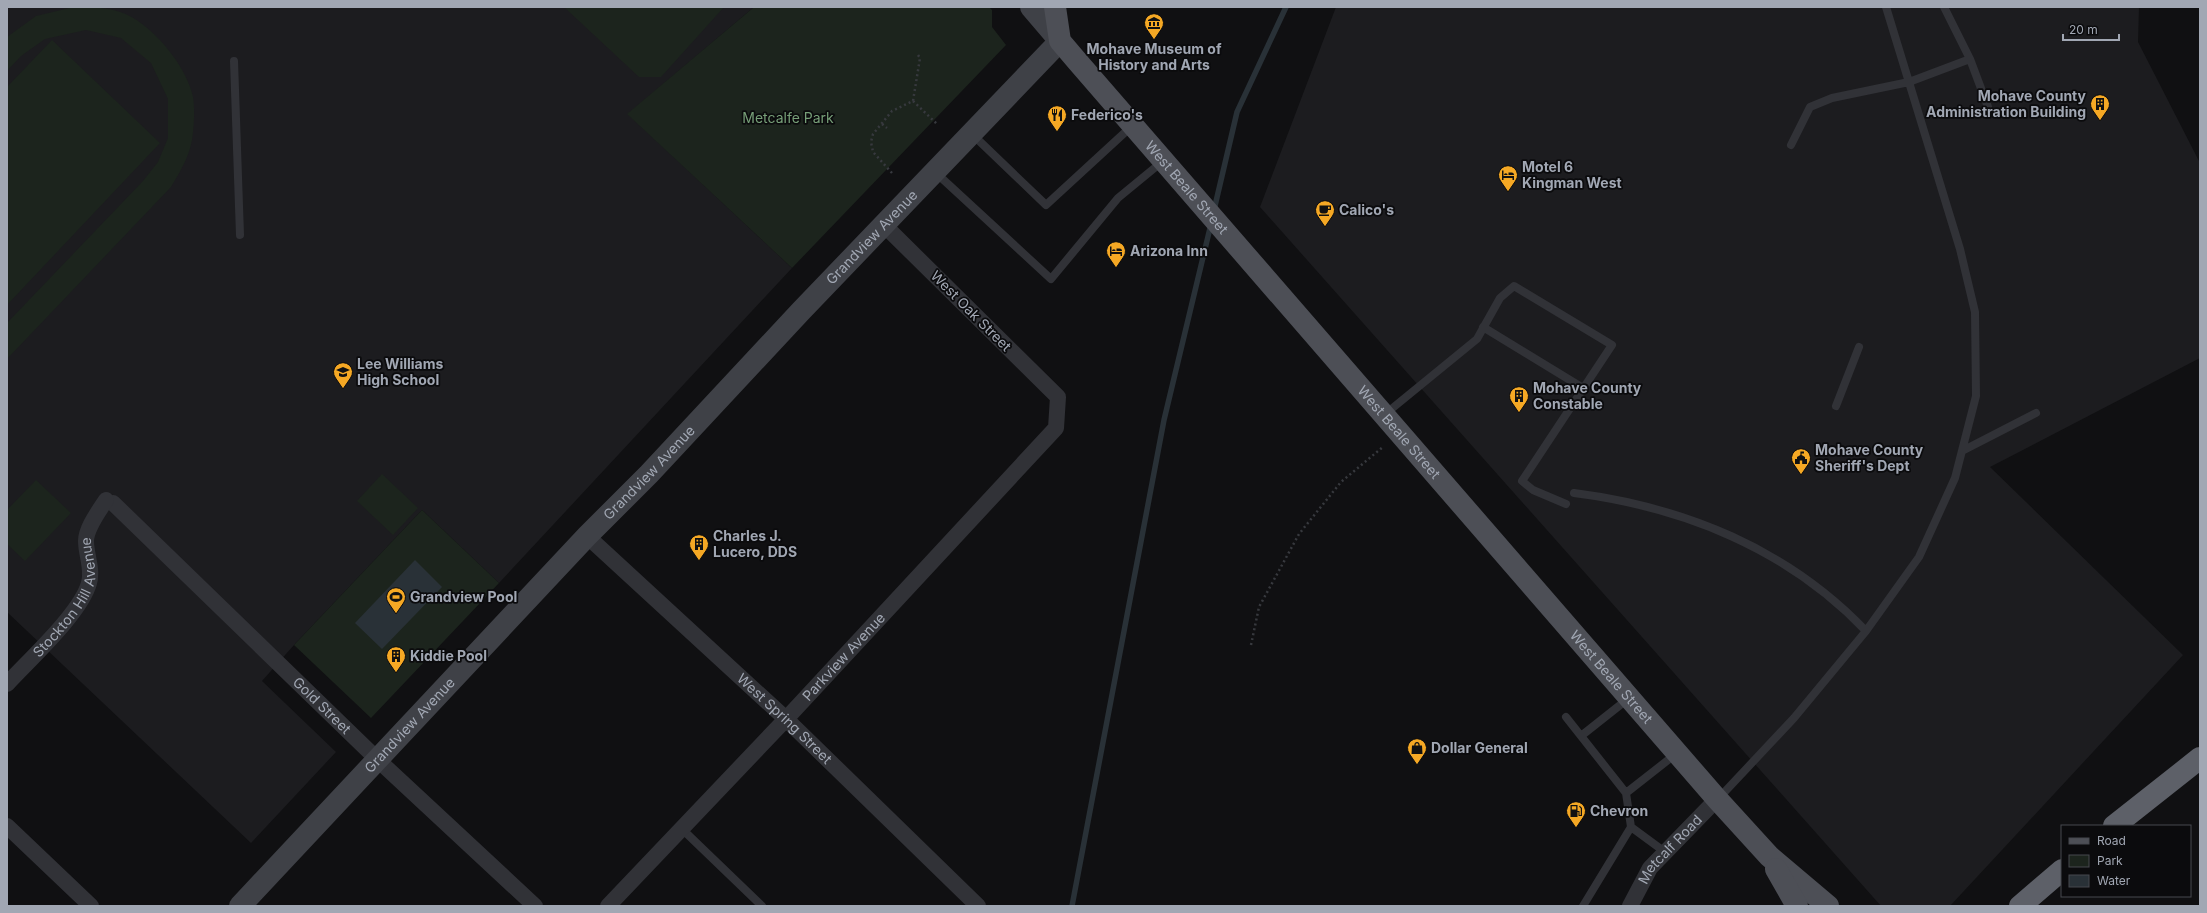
<svg xmlns="http://www.w3.org/2000/svg" width="2207" height="913" font-family="Inter,sans-serif">
<style>
.built{fill:#1c1c1f}
.green{fill:#1c241d}
.water{fill:#293137}
.lines{fill:none;stroke-linecap:round;stroke-linejoin:round}
.stream{stroke:#293137;stroke-width:5.5}
.path{stroke:#37393e;stroke-width:2.5;stroke-dasharray:2 3;stroke-linecap:butt}
.lane{stroke:#313237;stroke-width:8}
.street{stroke:#313237;stroke-width:16}
.secondary{stroke:#3f4147;stroke-width:22}
.primary{stroke:#4d4f56;stroke-width:22}
.highway{stroke:#5d6068;stroke-width:22}
.labels{text-anchor:middle;stroke-width:3.5;stroke-linejoin:round;paint-order:stroke}
.poi-label{font-size:14px;font-weight:bold;fill:#a1a7b3;stroke:#0b0b0d;text-anchor:start}
.park-label{font-size:14px;fill:#779f78;stroke:#0b0b0d}
.street-label{font-size:14px;fill:#a1a7b3;stroke:#0b0b0d}
</style>
<rect width="100%" height="100%" fill="#101012"/>
<!-- built -->
<path class="built" d="M7,7h747l-126,107 164,154 -293,315 -77,-73 -128,135 -32,36 74,71 -85,91 -244,-231z
M1336,7h803l-1,35 62,121v195l-210,109 193,188 -233,251h-69l-621,-699z"/>
<!-- green -->
<path class="green" d="M74,7c16,0 31,0 46,5 30,9 67,54 73,85 2,12 1,31 -1,43 -3,17 -12,32 -21,47l-164,172v-36l136,-142 15,-19 10,-24v-39l-17,-36 -30,-25 -35,-8 -41,9 -24,17 -14,15v-34l29,-21z
M564,7h160l-63,70h-22z
M754,7h235l3,3v17l14,18 -214,223 -165,-154z
M52,40l108,103 -153,162v-218z
M382,474l36,34 -25,27 -36,-34z
M36,480l35,33 -46,48 -18,-17v-34z
M422,510l77,73 -128,135 -77,-73z"/>
<!-- water -->
<path class="water" d="M415,560l27,27 -60,62 -27,-26z"/>
<g class="lines">
<!-- stream -->
<path class="stream" d="M1214,210l23,-98 49,-105
M1072,906l92,-486 47,-196"/>
<!-- path -->
<path class="path" d="M913,101l24,23
M882,124l5,4
M892,173l-19,-21 -2,-10 2,-8 19,-23 21,-10 7,-43 -2,-3
M1251,645l8,-38 40,-73 42,-52 43,-36"/>
<!-- lane -->
<path class="lane" d="M1970,59l18,48
M234,61l6,174
M972,134l74,71 87,-80
M1791,145l19,-38 22,-9 77,-16 61,-23 -26,-52
M935,172l116,107 67,-81 45,-37
M1483,327l100,61
M1836,406l23,-59
M1384,415l93,-76 23,-41 14,-12 98,59 -90,136 11,9 33,14
M1962,451l74,-38
M1574,493c110,14 214,56 292,138
M1566,717l60,76
M1581,736l48,-38
M1718,799l76,-81 72,-87 53,-74 36,-79 21,-82 -1,-84 -15,-63 -74,-242
M1631,827l-5,-34 51,-40
M682,829l80,77
M1583,906l48,-79 34,25"/>
<!-- street -->
<g class="street">
<path id="s1" d="M113,503l265,257 157,146"/>
<path id="s2" d="M587,536l199,183 192,187"/>
<path id="s3" d="M7,684c22,-24 74,-71 82,-101 4,-14 -3,-28 -3,-42 0,-13 13,-30 20,-41"/>
<path d="M7,826l84,80"/>
<path id="s4" d="M608,906l178,-187 270,-291 2,-31 -174,-172"/>
<path id="s5" d="M1630,906l20,-38 67,-69"/>
</g>
<!-- secondary -->
<path class="secondary" id="s6" d="M240,906l347,-370 62,-62 152,-163 259,-270 -29,-34"/>
<!-- primary -->
<g class="primary">
<path id="s7" d="M1055,7l5,34 17,20 640,738 52,57 59,50"/>
<path d="M1776,869l21,37"/>
</g>
<!-- highway -->
<path class="highway" d="M2114,826l86,-68
M2020,906l42,-36"/>
</g>
<!-- icons -->
<defs>
<g id="museum-pin" transform="scale(1)"><path d="M0 17L-7.5 6A9.5 9.5 0 1 1 7.5 6Z" fill="#f5a824" stroke="#0b0b0d"/><path d="M0-6L6-3V-2H-6V-3ZM-5-1h2V3h-2ZM-1-1h2V3h-2ZM3-1h2V3H3ZM-6 4H6V6H-6Z" fill="#111"/></g>
<g id="building-pin" transform="scale(1)"><path d="M0 17L-7.5 6A9.5 9.5 0 1 1 7.5 6Z" fill="#f5a824" stroke="#0b0b0d"/><path d="M-4-6H4V6H1V3H-1V6H-4ZM-2.5-4.3h1.7v1.8h-1.7ZM.8-4.3h1.7v1.8H.8ZM-2.5-1h1.7V.8h-1.7ZM.8-1h1.7V.8H.8Z" fill="#111"/></g>
<g id="restaurant-pin" transform="scale(1)"><path d="M0 17L-7.5 6A9.5 9.5 0 1 1 7.5 6Z" fill="#f5a824" stroke="#0b0b0d"/><path d="M-5-6h1v4h1v-4h1v4h1v-4h1v5L-1.5 .5V6h-2V.5L-5-1ZM5-6V6H3V1.5H1.5Q1.5-4 5-6Z" fill="#111"/></g>
<g id="hotel-pin" transform="scale(1)"><path d="M0 17L-7.5 6A9.5 9.5 0 1 1 7.5 6Z" fill="#f5a824" stroke="#0b0b0d"/><path d="M-6-4.5h1.5V1H6V5H4.5V3h-9V5H-6ZM-4 0a1.8 1.8 0 1 1 3.6 0ZM.5 0V-2.5h3Q6-2.5 6 0Z" fill="#111"/></g>
<g id="cafe-pin" transform="scale(1)"><path d="M0 17L-7.5 6A9.5 9.5 0 1 1 7.5 6Z" fill="#f5a824" stroke="#0b0b0d"/><path d="M-5.5-4.5H6V0H3Q3 3.5 0 3.5H-2.5Q-5.5 3.5-5.5 0ZM3-3.2v2h1.7v-2ZM-6 4.5H4V6H-6Z" fill="#111"/></g>
<g id="school-pin" transform="scale(1)"><path d="M0 17L-7.5 6A9.5 9.5 0 1 1 7.5 6Z" fill="#f5a824" stroke="#0b0b0d"/><path d="M0-5L7-2L0 1L-7-2ZM-4 1L0 2.5L4 1V4Q0 6-4 4Z" fill="#111"/></g>
<g id="civic-pin" transform="scale(1)"><path d="M0 17L-7.5 6A9.5 9.5 0 1 1 7.5 6Z" fill="#f5a824" stroke="#0b0b0d"/><path d="M-.6-6.5H3V-4.5H.6V-3L4-1V1h2V6H-6V1h2V-1L-.6-3ZM-1.2 2.5V6h2.4V2.5Z" fill="#111"/></g>
<g id="stadium-pin" transform="scale(1)"><path d="M0 17L-7.5 6A9.5 9.5 0 1 1 7.5 6Z" fill="#f5a824" stroke="#0b0b0d"/><path d="M0-5a6.5 5 0 1 0 0 10a6.5 5 0 1 0 0-10ZM-3.5-1.8h7v3.6h-7Z" fill="#111"/></g>
<g id="shop-pin" transform="scale(1)"><path d="M0 17L-7.5 6A9.5 9.5 0 1 1 7.5 6Z" fill="#f5a824" stroke="#0b0b0d"/><path d="M-5-2.5h2.3a2.7 3.5 0 0 1 5.4 0H5L5.5 6h-11ZM-1.5-2.5h3a1.5 2.3 0 0 0-3 0Z" fill="#111"/></g>
<g id="fuel-pin" transform="scale(1)"><path d="M0 17L-7.5 6A9.5 9.5 0 1 1 7.5 6Z" fill="#f5a824" stroke="#0b0b0d"/><path d="M-5.5-6h7V0h2V4h1.3V-2.5L3-4.5l.8-.8L6-3V5H2.5V1h-1V6h-7ZM-4.2-4.7v3.2H.2V-4.7Z" fill="#111"/></g>
</defs>
<g fill-rule="evenodd">
<use href="#museum-pin" x="1154" y="23"/>
<use href="#building-pin" x="2100" y="104"/>
<use href="#restaurant-pin" x="1057" y="115"/>
<use href="#hotel-pin" x="1508" y="175"/>
<use href="#cafe-pin" x="1325" y="210"/>
<use href="#hotel-pin" x="1116" y="251"/>
<use href="#school-pin" x="343" y="372"/>
<use href="#building-pin" x="1519" y="396"/>
<use href="#civic-pin" x="1801" y="458"/>
<use href="#building-pin" x="699" y="544"/>
<use href="#stadium-pin" x="396" y="597"/>
<use href="#building-pin" x="396" y="656"/>
<use href="#shop-pin" x="1417" y="748"/>
<use href="#fuel-pin" x="1576" y="811"/>
</g>
<g class="labels">
<!-- poi labels -->
<g class="poi-label">
<text x="1154" y="54" text-anchor="middle">Mohave Museum of<tspan x="1154" dy="16">History and Arts</tspan></text>
<text x="2086" y="101" text-anchor="end">Mohave County<tspan x="2086" dy="16">Administration Building</tspan></text>
<text x="1071" y="120">Federico's</text>
<text x="1522" y="172">Motel 6<tspan x="1522" dy="16">Kingman West</tspan></text>
<text x="1339" y="215">Calico's</text>
<text x="1130" y="256">Arizona Inn</text>
<text x="357" y="369">Lee Williams<tspan x="357" dy="16">High School</tspan></text>
<text x="1533" y="393">Mohave County<tspan x="1533" dy="16">Constable</tspan></text>
<text x="1815" y="455">Mohave County<tspan x="1815" dy="16">Sheriff's Dept</tspan></text>
<text x="713" y="541">Charles J.<tspan x="713" dy="16">Lucero, DDS</tspan></text>
<text x="410" y="602">Grandview Pool</text>
<text x="410" y="661">Kiddie Pool</text>
<text x="1431" y="753">Dollar General</text>
<text x="1590" y="816">Chevron</text>
</g>
<!-- park labels -->
<g class="park-label">
<text x="788" y="123">Metcalfe Park</text>
</g>
<!-- street labels -->
<g class="street-label">
<text dy="5" stroke="none"><textPath href="#s7" startOffset="228">West Beale Street</textPath></text>
<text dy="5" stroke="none"><textPath href="#s6" startOffset="920">Grandview Avenue</textPath></text>
<text transform="translate(971 311) rotate(45)" y="5">West Oak Street</text>
<text dy="5" stroke="none"><textPath href="#s7" startOffset="552">West Beale Street</textPath></text>
<text dy="5" stroke="none"><textPath href="#s6" startOffset="596">Grandview Avenue</textPath></text>
<text dy="5" stroke="none"><textPath href="#s3" startOffset="109">Stockton Hill Avenue</textPath></text>
<text dy="5" stroke="none"><textPath href="#s4" startOffset="343">Parkview Avenue</textPath></text>
<text dy="5" stroke="none"><textPath href="#s7" startOffset="876">West Beale Street</textPath></text>
<text dy="5" stroke="none"><textPath href="#s1" startOffset="291">Gold Street</textPath></text>
<text dy="5" stroke="none"><textPath href="#s2" startOffset="269">West Spring Street</textPath></text>
<text dy="5" stroke="none"><textPath href="#s6" startOffset="248">Grandview Avenue</textPath></text>
<text dy="5" stroke="none"><textPath href="#s5" startOffset="70">Metcalf Road</textPath></text>
</g>
</g>
<!-- border -->
<rect width="2207" height="913" fill="none" stroke="#a1a7b3" stroke-width="16"/>
<!-- legend -->
<rect x="2061" y="825" width="130" height="72" fill="#0b0b0d" stroke="#47494f"/>
<rect x="2069" y="838" width="20" height="6" fill="#4d4f56" stroke="#47494f"/>
<text x="2097" y="845" font-size="12" fill="#a1a7b3">Road</text>
<rect x="2069" y="855" width="20" height="12" fill="#1c241d" stroke="#47494f"/>
<text x="2097" y="865" font-size="12" fill="#a1a7b3">Park</text>
<rect x="2069" y="875" width="20" height="12" fill="#293137" stroke="#47494f"/>
<text x="2097" y="885" font-size="12" fill="#a1a7b3">Water</text>
<!-- scale -->
<path d="M2063 34v6h56v-6" fill="none" stroke="#a1a7b3" stroke-width="2"/>
<text x="2069" y="34" font-size="12" fill="#a1a7b3" stroke="#0b0b0d" stroke-width="3" paint-order="stroke">20 m</text>
</svg>
